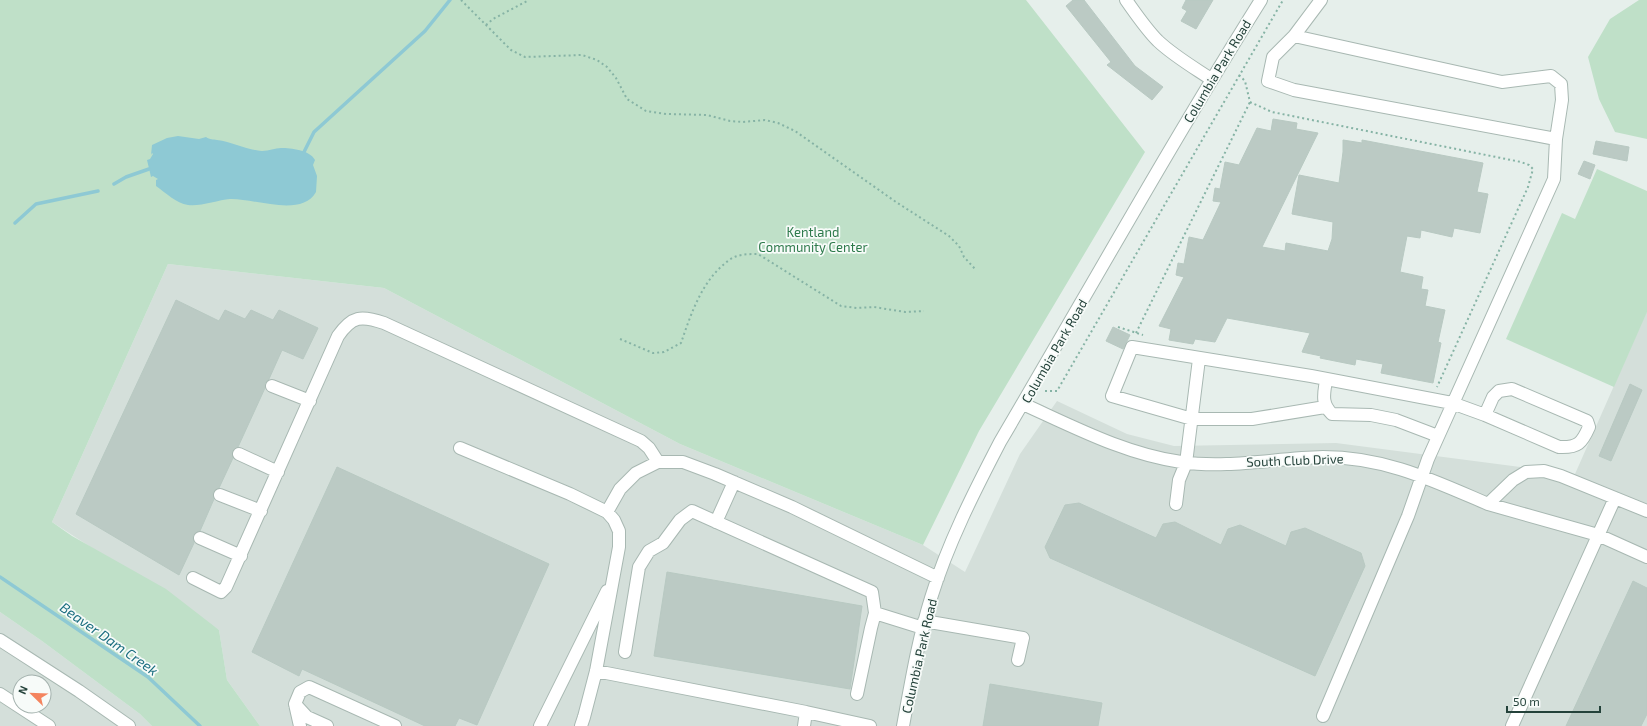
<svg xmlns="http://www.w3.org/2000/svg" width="1647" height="726" font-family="'Exo 2',sans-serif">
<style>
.built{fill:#d4dfda;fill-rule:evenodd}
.green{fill:#bfe0c8}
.water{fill:#8ec9d4}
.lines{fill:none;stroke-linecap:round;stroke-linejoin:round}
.stream{stroke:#8ec9d4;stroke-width:3.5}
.building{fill:#bbcac4;stroke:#b8c9c2}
.minor-casing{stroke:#a8b8b2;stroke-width:14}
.path{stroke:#86b3a5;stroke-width:2;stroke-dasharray:2 3;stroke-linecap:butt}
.minor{stroke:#fff;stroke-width:12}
.labels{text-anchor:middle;stroke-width:3.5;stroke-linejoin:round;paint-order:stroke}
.street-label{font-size:13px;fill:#24423a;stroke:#f7fbf9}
.park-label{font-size:13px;fill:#2d7a4b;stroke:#f7fbf9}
.water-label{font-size:14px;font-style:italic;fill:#1c6f80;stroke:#f7fbf9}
</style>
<rect width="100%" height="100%" fill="#e6efeb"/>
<!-- built -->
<path class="built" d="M168,264l216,24 296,156 243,101 42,27 55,-118 37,-53 70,33 47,12 162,-3 239,31 72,-163v415h-1387l-33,-46 -8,-50 -167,-108z
M0,612l42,29 98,73 12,12h-152zM20,682h24v24h-24z"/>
<!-- green -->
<path class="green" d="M0,0h1026l119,152 -166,279 -56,114 -243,-101 -296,-156 -216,-24 -116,258 20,14 94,53 53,41 8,50 33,46h-108l-12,-12 -98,-73 -42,-29z
M1639,0h8v139l-32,-7 -16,-33 -11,-42 22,-38z
M1597,169l50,22v121l-33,75 -108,-48 56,-126 13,6z"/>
<!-- water -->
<path class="water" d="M178,136l21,3 7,-2c4,3 7,2 11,3 16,2 30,10 45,11 7,0 13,-3 19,-3 10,0 29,2 34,12l-2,5 4,11 -1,16c-14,26 -63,6 -86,7 -12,1 -31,8 -42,6 -12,-2 -22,-12 -32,-19v-6l2,-1 -5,-3 -2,1 -4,-17 3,-1 3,-5 -1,-1 -1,2 1,-10 15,-7z"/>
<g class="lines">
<!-- stream -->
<path class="stream" d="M304,152l10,-20 111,-101 25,-31
M114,184l12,-7 23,-8
M15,223l21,-19 62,-13
M0,577l148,100 52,49"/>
</g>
<!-- building -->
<path class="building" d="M1073,0h11l51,66 28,21 -11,13 -45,-35 4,-3 -45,-56z
M1186,0h27l-17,29 -15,-8 6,-10 -5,-3z
M1273,119l24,4 -1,6 22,4 -56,114 23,4 1,-8 42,8 4,-12 1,-17 -41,-8 7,-39 40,8 4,-31v-12l19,3v-3l121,23 -6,29 11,2 -8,39 -26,-5 -2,9 -31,-7 -1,8 -13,-2 -7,36 23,5 -2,12 7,1 -3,16 20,4 -7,32 3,1 -8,40 -52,-10 2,-9 -27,-5 -1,6 -35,-7 1,-2 -19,-4 8,-19 -83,-15 -12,24 -20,-3 -2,5 -24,-4 2,-11 -12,-3 25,-49 -8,-2 2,-12 6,1 5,-27 14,3 18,-38 -8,-1 2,-13 5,1 5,-27 14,3 18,-37 14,3z
M1596,141l33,6 -2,14 -34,-7z
M1584,161l11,4 -5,14 -12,-5z
M176,300l43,21 6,-11 20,9 6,-9 22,10 6,-10 39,18 -15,31 -21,-9 -13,29 -4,4v5l-27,59 -6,4 1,7 -14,30 -6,4 1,7 -14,32 -7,4v3l1,5 -15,32 -103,-61z
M1113,327l17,8 -7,14 -17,-8z
M1630,384l12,6 -31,71 -12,-5z
M337,467l212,97 -72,161 -18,-7 -4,8h-30l-123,-57 -3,7 -47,-24z
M1079,503l77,35 7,-14 12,-2 46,23 7,-16 12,-4 46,21 5,-14 14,-4 56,25 4,13 -50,110 -265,-118 -5,-11 20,-42z
M667,572l195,34 -12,83 -196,-33z
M1633,581l14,7v126l-6,12h-75z
M990,684l112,19 -4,23h-115z"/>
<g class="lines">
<!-- minor casing -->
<g class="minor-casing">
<path id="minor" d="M1126,0c10,14 20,29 32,41 16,15 35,26 53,38
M1321,0l-27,36 -21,21 -5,24 26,9 262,49 -2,40 -126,280 -20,57 -85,200
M1294,36l208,46 49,-6 10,8 1,16 -6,39
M1326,380c-2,14 -5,23 6,34l39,1 25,5 42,16
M272,386l38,15
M1023,404c51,23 102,50 158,58 47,7 95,-4 142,-5 62,0 109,23 165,47l25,-24 13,-8 18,-1 17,5 86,35
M1325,407l-73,12h-60l-80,-23 20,-49 179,29 141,27 33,12 74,32c19,1 23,-4 30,-20l-2,-6 -75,-32 -13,2 -6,6 -8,18
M460,448l110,46 37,18 7,8 5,11v16l-23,124 -12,46 -3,9
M239,454l39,18
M220,495l41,16
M1176,504l3,-24 7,-17 13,-104
M1488,504l110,31 49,22
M607,512l13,-23 16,-16 22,-11h25l32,12 77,33 146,71
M716,522l18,-40
M200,538l41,18
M193,578l28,14 5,-5 112,-251c14,-20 23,-21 46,-13l257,118 8,7 9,14
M924,621l99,17 -5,22
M0,640l79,51 50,35
M625,652l14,-85 10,-16 14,-8 17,-23 12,-9 180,81 3,21 48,15
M596,671l210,41 64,14
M0,694l49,32
M857,694l14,-66 4,-15
M295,704l5,22
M327,726l-20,-9 -12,-13 5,-12 9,-5 86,39
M540,726l67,-135
M804,726l2,-14
M903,726c8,-43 15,-86 28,-128 17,-55 43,-106 69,-156 87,-148 170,-297 261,-442
M1512,726l103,-228"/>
</g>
<!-- path -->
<path class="path" d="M461,0l50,50 14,7 57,-2 15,5 10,7 9,11 11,21 19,12 20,3 41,1 23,6 13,1 22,-2 13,3 17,8 101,71 53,34 10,10 5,11 12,13
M486,25l7,-6 36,-19
M1239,75l6,6 5,21 22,10 249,50 8,3 4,4 -5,18 -91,200
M1118,327l25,8
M1136,333l114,-231
M620,339l33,14 11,-1 17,-9c10,-29 21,-63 47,-82 8,-7 20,-7 30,-7l83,52 16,2 17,-1 31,5 19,-1
M1045,391h12l226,-391"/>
<!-- minor -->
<use href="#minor" class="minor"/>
</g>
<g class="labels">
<!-- street labels -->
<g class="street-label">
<text transform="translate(1217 71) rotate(-59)" y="5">Columbia Park Road</text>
<text transform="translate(1054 351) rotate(-60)" y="5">Columbia Park Road</text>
<text transform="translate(1295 460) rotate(-2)" y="5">South Club Drive</text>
<text transform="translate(919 656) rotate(-77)" y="5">Columbia Park Road</text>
</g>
<!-- park labels -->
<g class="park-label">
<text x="813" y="237">Kentland<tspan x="813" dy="15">Community Center</tspan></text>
</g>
<!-- water labels -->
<g class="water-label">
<text transform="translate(109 639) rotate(35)" y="5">Beaver Dam Creek</text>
</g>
</g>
<!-- north arrow -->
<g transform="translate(32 694) rotate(293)"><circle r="19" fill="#f7fbf9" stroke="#a3b1ad"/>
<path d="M0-3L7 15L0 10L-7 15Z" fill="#f4845f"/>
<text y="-6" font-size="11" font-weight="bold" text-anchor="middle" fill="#24423a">N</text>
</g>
<!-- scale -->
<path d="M1507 706v6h93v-6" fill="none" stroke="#24423a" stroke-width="2"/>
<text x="1513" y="706" font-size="12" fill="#24423a" stroke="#f7fbf9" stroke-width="3" paint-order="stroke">50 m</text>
</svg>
